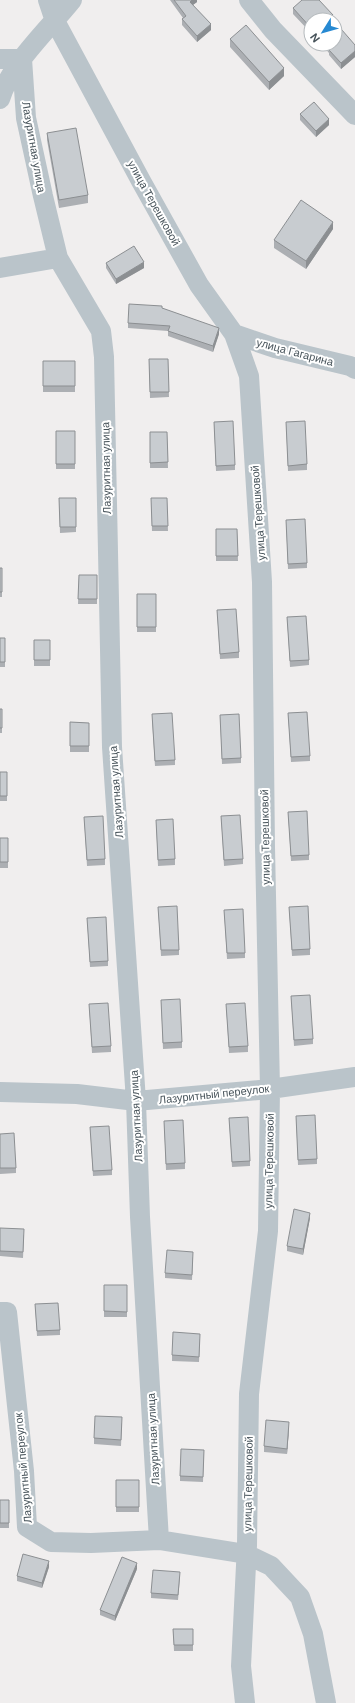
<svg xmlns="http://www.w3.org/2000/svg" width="355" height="1703" font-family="'DM Sans',sans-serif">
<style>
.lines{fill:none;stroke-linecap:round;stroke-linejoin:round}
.minor{stroke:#bac4ca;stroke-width:20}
.wall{fill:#acafb3}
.shaded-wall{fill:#8c8f92}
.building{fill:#c8ccd0;stroke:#8c8f92}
.labels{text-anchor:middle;stroke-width:4;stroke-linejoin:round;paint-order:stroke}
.street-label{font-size:11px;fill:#47535a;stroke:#fff}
</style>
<rect width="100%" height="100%" fill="#f0eeee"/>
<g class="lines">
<!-- minor -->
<path class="minor" d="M48,0l7,21 86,160 58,104 35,49 15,42 13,206 3,265 5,242 -2,142 -19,163 -2,151 -6,121 4,37
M249,0l24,30 82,85
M0,59h22l4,59 17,78 15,62 43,73 3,26 8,390 24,354 4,116 19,323
M0,99c11,-36 48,-69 72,-99
M0,268l58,-10
M234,334l41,14 75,18 5,3
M0,1092l77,2 59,7 134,-12 85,-12
M0,1312h7l17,159 3,56 24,15 40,1 68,-3 87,14 25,12 29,31 13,37 13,69"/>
</g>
<!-- wall -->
<path class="wall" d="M170,0h27v2l-4,3 18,25 -14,12 -15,-17v-6l1,-1z
M293,8l40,11 -22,1v13l-18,-19z
M230,39l54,37 -15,14 -39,-43z
M321,44l34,1v12l-14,12 -12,-14v-2z
M300,114l29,11 -13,12 -16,-17z
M47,133l41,62v8l-29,5 -12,-68z
M333,229l-27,40 -32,-21v-8z
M106,263l38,5 -28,16 -10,-16z
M162,308l57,26 -6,18 -45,-16v-5l-40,-3v-5z
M149,359h19l1,38 -19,1z
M43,361h32v31h-32z
M214,422l21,43v5l-19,1z
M286,422l21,42v6l-19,1z
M56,431h19v38h-19z
M150,432h17l1,36h-18z
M59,498h17v34l-16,1z
M151,498h16l1,33h-16z
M286,520l21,43v5l-19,1z
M216,529h21l1,32h-22z
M0,568h2v29h-2z
M79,575h18v29h-19z
M137,594h19v38h-19z
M217,610l22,42v6l-19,1z
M287,617l22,43v5l-19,2z
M0,638h5v29h-5z
M34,640h16v26h-16z
M0,709h2v24h-2z
M288,713l22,43v5l-19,1z
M220,715l21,43v5l-19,1z
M152,719l23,41v5l-20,1z
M70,722l19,1v29h-19z
M0,772h7v29h-7z
M288,812l21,43v5l-18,1z
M221,816l22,43v5l-19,2z
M84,817l21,42v6l-18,1z
M156,820l19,39v6l-17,1z
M0,838h8v30h-8z
M158,907l21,43v5l-18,1z
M289,907l21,42v6l-18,1z
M224,910l21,43v5l-18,1z
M87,918l21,43v5l-18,1z
M291,996l22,43v5l-19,2z
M161,1000l21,42v6l-19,1z
M89,1004l22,42v6l-19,1z
M226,1004l22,42v6l-19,1z
M296,1116l21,43v5l-19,1z
M229,1118l21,43v5l-18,1z
M164,1121l21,42v6l-19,1z
M90,1127l22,43v5l-19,1z
M0,1134l16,34v5l-16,1z
M310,1218l-7,37 -16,-4v-5z
M0,1228l24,7 -1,23 -23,-2z
M193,1257l-1,23 -27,-2v-5z
M104,1285h23v32h-23z
M35,1304l25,26v5l-23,1z
M200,1339l-1,23 -27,-1v-6z
M122,1423l-1,23 -27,-2v-6z
M289,1428l-2,26 -23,-2v-6z
M204,1450l-1,32 -23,-1v-5z
M116,1480h23v32h-23z
M0,1500h9v28h-9z
M49,1567l-7,21 -25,-7v-5z
M137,1569l-22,52 -15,-6v-5z
M180,1577l-2,23 -27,-2v-5z
M173,1629h20v22h-19z"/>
<!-- shaded-wall -->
<path class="shaded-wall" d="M192,0h5v2l-7,5v-5z
M211,24v6l-14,12v-6z
M355,51v6l-14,12v-6z
M284,68v8l-15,14v-8z
M329,119v6l-13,12v-6z
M333,222v7l-27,40v-8z
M144,262v6l-28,16v-5z
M219,328v6l-6,18v-6z
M310,1213v5l-7,37v-6z
M289,1422v6l-2,26v-5z
M49,1561v6l-7,21v-5z
M137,1563v6l-22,52v-5z"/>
<!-- building -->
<path class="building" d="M174,0h18l-2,2 21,22 -14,12 -15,-17 4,-3z
M302,0h17l14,15 -3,2 3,3h-22v8l-18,-20z
M335,22l20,23v6l-14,12 -12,-13 1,-1 -4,-5h9z
M246,25l38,43 -15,14 -39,-43z
M314,102l15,17 -13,12 -16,-17z
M76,128l12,67 -29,5 -12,-67z
M301,200l32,22 -27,39 -32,-21z
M134,246l10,16 -28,17 -10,-16z
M129,304l33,2v2l57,20 -6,18 -45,-15 2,-5 -42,-3z
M149,359h19l1,33h-19z
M43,361h32v25h-32z
M233,421l2,44 -19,1 -2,-44z
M305,421l2,43 -19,2 -2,-44z
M56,431h19v33h-19z
M150,432h17l1,30 -18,1z
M59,498h17v29h-16z
M151,498h16l1,28h-16z
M305,519l2,44 -19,1 -2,-44z
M216,529h21l1,27h-22z
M0,568h2v24h-2z
M79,575h18v24h-19z
M137,594h19v33h-19z
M236,609l3,43 -19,2 -3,-44z
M306,616l3,44 -19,1 -3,-44z
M0,638h5v24h-5z
M34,640h16v20h-16z
M0,709h2v19h-2z
M307,712l3,44 -19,1 -3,-44z
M172,713l3,47 -20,1 -3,-47z
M239,714l2,44 -19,1 -2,-44z
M70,722l19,1v23h-19z
M0,772h7v24h-7z
M307,811l2,44 -18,1 -3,-44z
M240,815l3,44 -19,1 -3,-44z
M103,816l2,43 -18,1 -3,-43z
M173,819l2,40 -17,1 -2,-40z
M0,838h8v24h-8z
M177,906l2,44h-18l-3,-43z
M308,906l2,43 -18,1 -3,-43z
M243,909l2,44h-18l-3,-43z
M106,917l2,44 -18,1 -3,-44z
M310,995l3,44 -19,1 -3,-44z
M180,999l2,43 -19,1 -2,-43z
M108,1003l3,43 -19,1 -3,-43z
M245,1003l3,43 -19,1 -3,-43z
M315,1115l2,44 -19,1 -2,-44z
M248,1117l2,44 -18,1 -3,-44z
M183,1120l2,43 -19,1 -2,-43z
M109,1126l3,44 -19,1 -3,-44z
M14,1133l2,35h-16v-34z
M294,1209l16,4 -7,36 -16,-3z
M0,1228l24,1 -1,23 -23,-1z
M167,1250l26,2 -1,23 -27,-2z
M104,1285h23v27l-23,-1z
M58,1303l2,27 -23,1 -2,-27z
M173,1332l27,2 -1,23 -27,-2z
M95,1416l27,1 -1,23 -27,-2z
M266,1420l23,2 -2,27 -23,-3z
M181,1449l23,1 -1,27 -23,-1z
M116,1480h23v27h-23z
M0,1500h9v23h-9z
M23,1554l26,7 -7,22 -25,-7z
M122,1557l15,6 -22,53 -15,-6z
M153,1570l27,2 -2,23 -27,-2z
M173,1629h20v16h-19z"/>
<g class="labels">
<!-- street labels -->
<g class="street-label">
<text transform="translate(34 147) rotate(80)" y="4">Лазуритная улица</text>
<text transform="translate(154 203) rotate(61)" y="4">улица Терешковой</text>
<text transform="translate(295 352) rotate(15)" y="4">улица Гагарина</text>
<text transform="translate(106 468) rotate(-91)" y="4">Лазуритная улица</text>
<text transform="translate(258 513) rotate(-94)" y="4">улица Терешковой</text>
<text transform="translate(116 792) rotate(-94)" y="4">Лазуритная улица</text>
<text transform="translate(265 837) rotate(-91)" y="4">улица Терешковой</text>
<text transform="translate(214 1094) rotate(-6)" y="4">Лазуритный переулок</text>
<text transform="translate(136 1116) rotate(-93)" y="4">Лазуритная улица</text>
<text transform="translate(269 1161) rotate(-89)" y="4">улица Терешковой</text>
<text transform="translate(153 1439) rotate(-93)" y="4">Лазуритная улица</text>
<text transform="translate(23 1468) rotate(-95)" y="4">Лазуритный переулок</text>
<text transform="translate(248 1484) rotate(-89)" y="4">улица Терешковой</text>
</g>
</g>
<!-- north arrow -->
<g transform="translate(323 32) rotate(233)"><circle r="19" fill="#ffffff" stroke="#b5babd"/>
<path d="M0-3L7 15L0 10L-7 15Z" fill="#2689d2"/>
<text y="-6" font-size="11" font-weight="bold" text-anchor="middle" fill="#47535a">N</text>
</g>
</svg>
